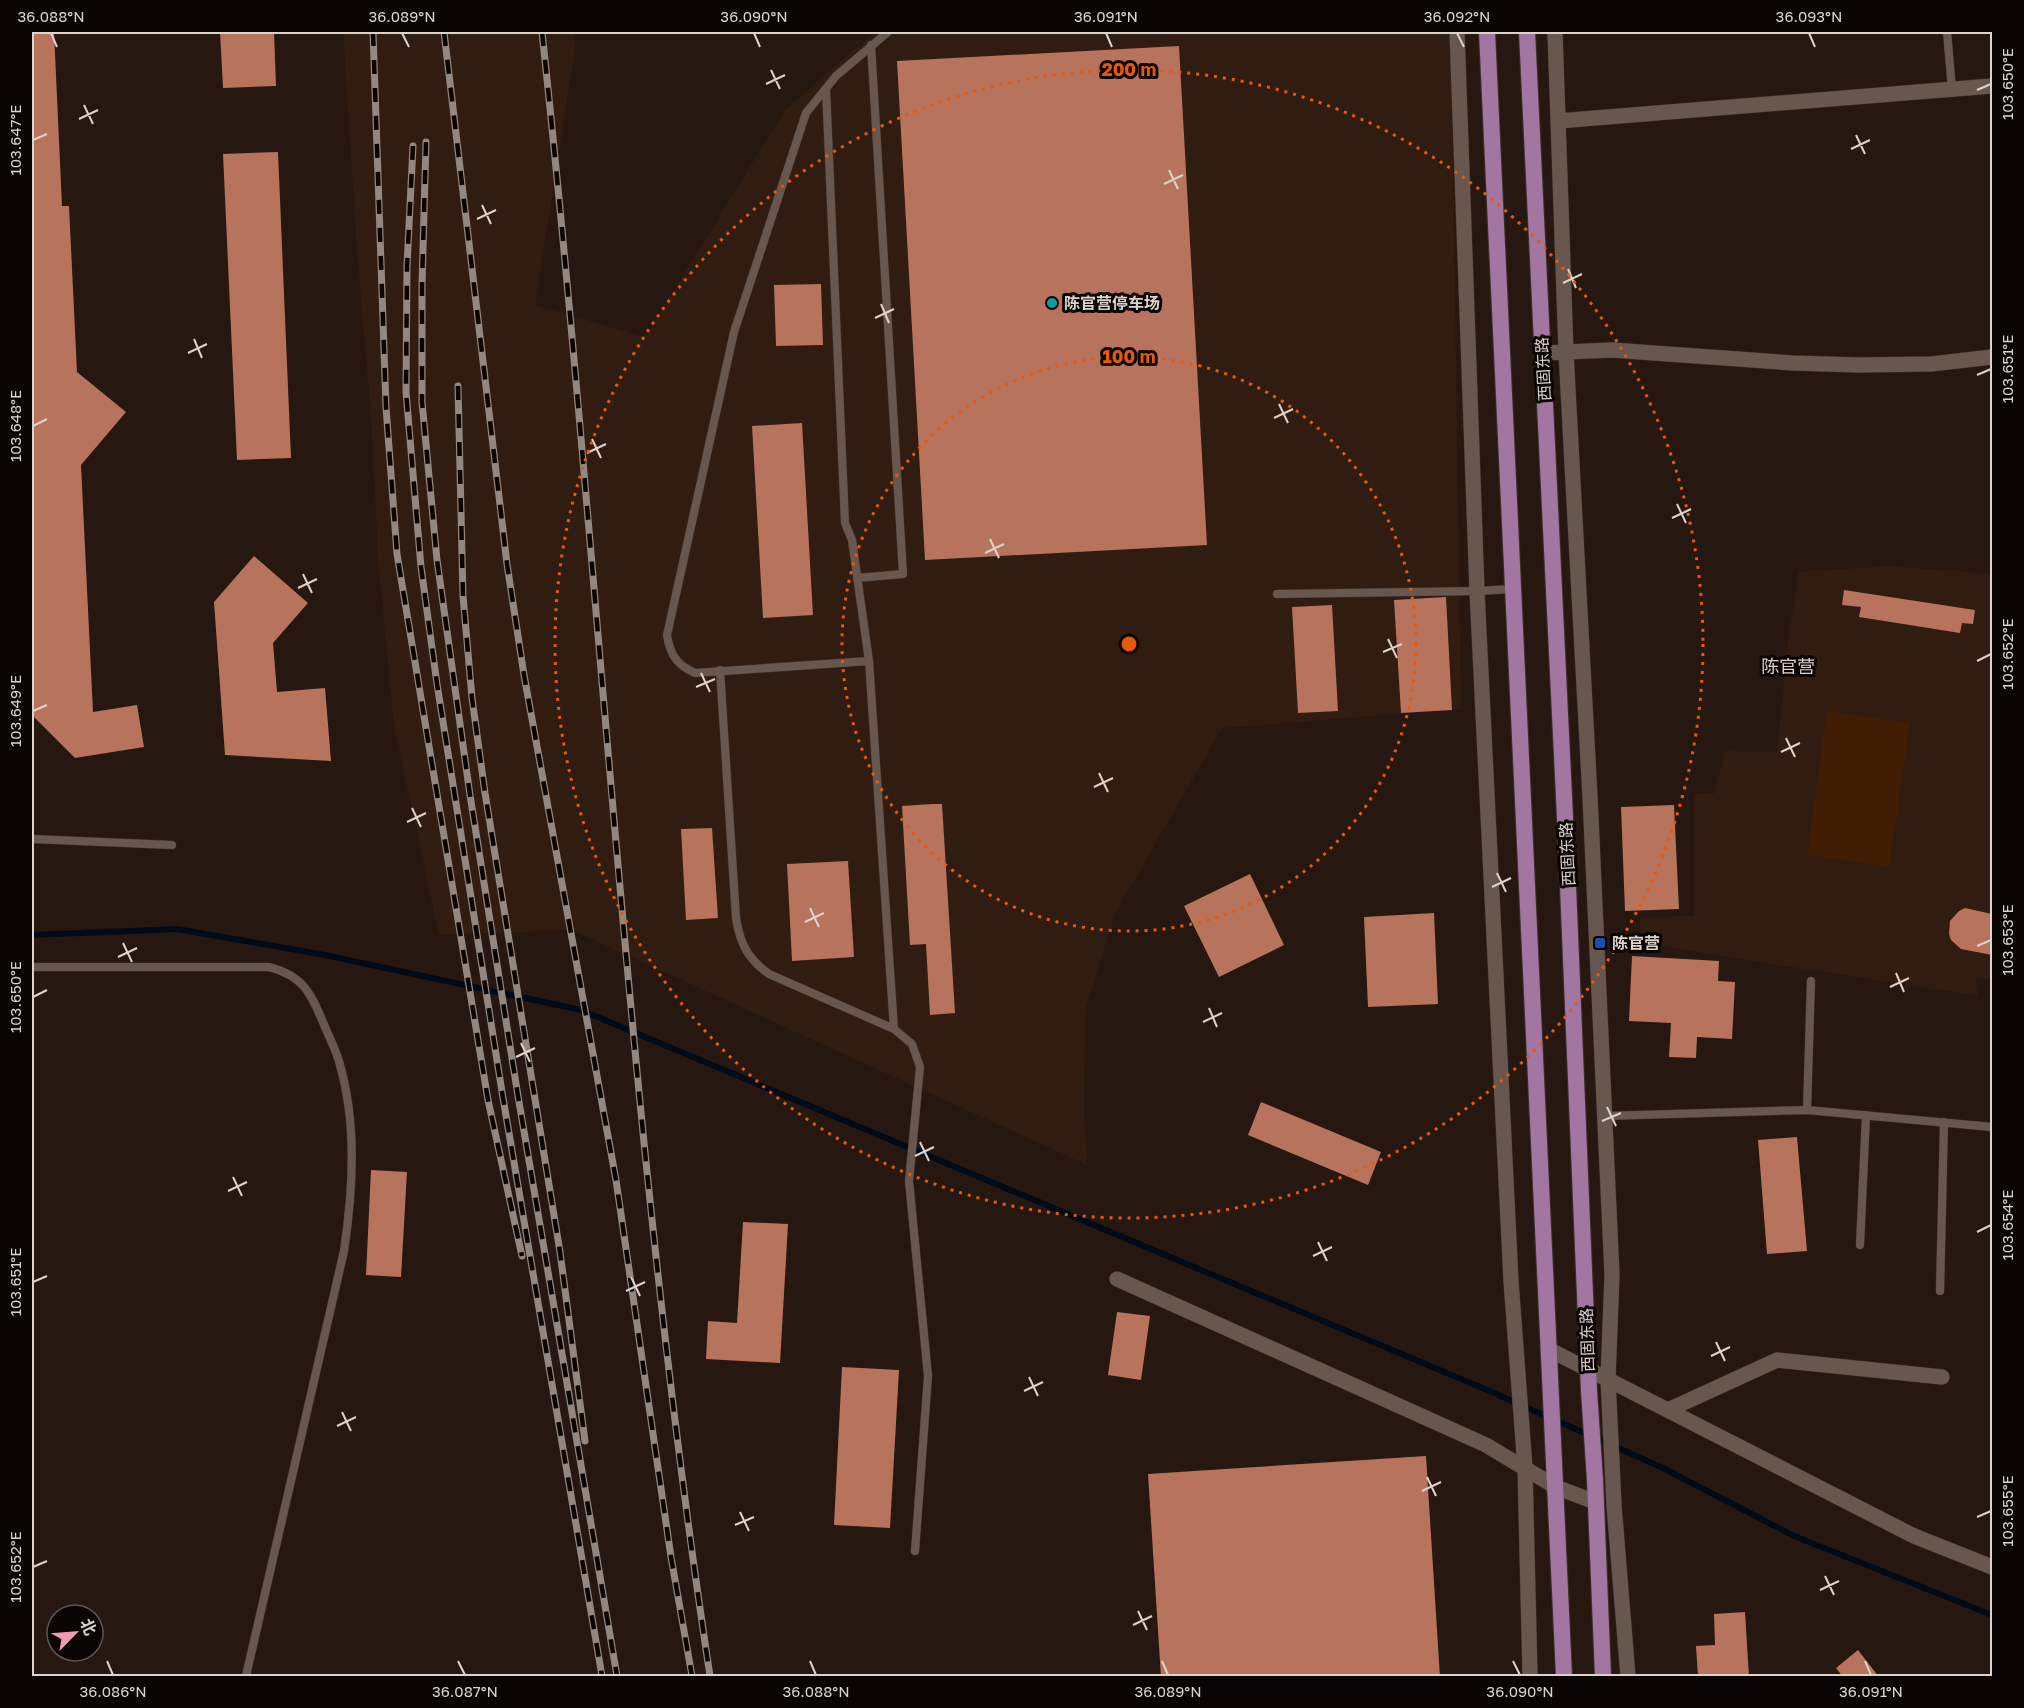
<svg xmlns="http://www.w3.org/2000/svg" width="2024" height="1708" font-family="'Golos Text','Noto Sans SC',sans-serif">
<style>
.built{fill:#301c11}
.pitch{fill:#411d03}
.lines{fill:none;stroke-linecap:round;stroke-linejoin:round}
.stream{stroke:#000b19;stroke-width:6}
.building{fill:#b7735b}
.service-casing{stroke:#3c322e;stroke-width:9}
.minor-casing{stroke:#3c322e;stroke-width:16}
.primary-casing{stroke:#3c322e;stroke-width:18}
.service{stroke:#68574e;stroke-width:8}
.minor{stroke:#68574e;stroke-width:15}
.primary{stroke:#a276a1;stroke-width:16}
.rail-casing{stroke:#938780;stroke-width:7}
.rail{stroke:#0a0503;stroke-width:4.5;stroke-dasharray:14;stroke-linecap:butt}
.ticks{fill:none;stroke:#ddd3cd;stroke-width:2}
.ring{fill:none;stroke:#e8590c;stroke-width:3;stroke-dasharray:3 6}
.culture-dot{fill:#0f9aa8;stroke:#0a0503;stroke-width:2}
.transit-dot{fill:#1a4fb4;stroke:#0a0503;stroke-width:2}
.labels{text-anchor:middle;stroke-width:6;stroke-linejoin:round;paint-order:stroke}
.poi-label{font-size:16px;font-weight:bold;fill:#ddd3cd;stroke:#0a0503;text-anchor:start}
.street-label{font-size:16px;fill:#ddd3cd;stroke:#0a0503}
.neighbourhood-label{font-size:18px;fill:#ddd3cd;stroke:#0a0503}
.centre{fill:#e8590c;stroke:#0a0503;stroke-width:3}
.ring-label{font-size:18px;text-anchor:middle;font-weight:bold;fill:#e8590c;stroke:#0a0503;stroke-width:6;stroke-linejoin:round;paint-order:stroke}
.neatline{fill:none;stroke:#ddd3cd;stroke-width:2}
.ticks-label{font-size:15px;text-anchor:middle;fill:#ddd3cd}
</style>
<rect width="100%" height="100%" fill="#261810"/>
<!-- built -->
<path class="built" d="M343,32h232l-1,23 -39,250 110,32 140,-227 90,-78h576l10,677 -239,19 -107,186 -30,97 -1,104 3,50 -515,-235 -133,5 -45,-209 -16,-169 -7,-143 -13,-150z
M1888,566l104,8v405l-17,-1 3,18 -338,-53v-26l54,-1v-122l21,-1 10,-42 52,1 12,-119 10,-61z"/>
<!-- pitch -->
<path class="pitch" d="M1827,711l83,12 -21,144 -82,-12z"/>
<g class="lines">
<!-- stream -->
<path class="stream" d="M32,935l145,-6 148,26 256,55 904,379 176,78 133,69 198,79"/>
</g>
<!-- building -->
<path class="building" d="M32,32h22l8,174h7l8,166 49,40 -45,53 12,247 44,-7 7,42 -69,11 -43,-43z
M220,32h54l2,54 -53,2z
M1179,46l28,499 -282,15 -28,-499z
M278,152l13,306 -54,2 -14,-306z
M821,284l2,61 -47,1 -2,-61z
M802,423l11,192 -50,3 -11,-192z
M254,556l54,47 -35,40 4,49 48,-4 6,73 -106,-6 -11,-153z
M1844,590l131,20 -2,14 -11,-1 -2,10 -101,-16 2,-10 -19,-2z
M1446,597l6,113 -51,3 -7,-113z
M1332,605l6,106 -40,2 -6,-106z
M932,804h10l13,209 -25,2 -4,-71 -16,1 -8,-139z
M1674,805l5,104 -54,2 -4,-104z
M712,828l6,90 -32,2 -5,-91z
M848,861l6,96 -62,4 -5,-97z
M1250,874l34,71 -65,32 -35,-71z
M1965,908l27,6v41l-31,-6 -10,-9 -2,-6 1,-13 9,-10z
M1434,913l4,91 -70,3 -4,-90z
M1632,956l87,5 -1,20 17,1 -3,57 -35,-2 -1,21 -27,-1 2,-34 -42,-2z
M1261,1102l120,50 -13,33 -120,-50z
M1797,1137l10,114 -40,3 -9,-114z
M371,1170l36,2 -6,105 -35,-2z
M743,1222l45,2 -8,139 -74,-4 2,-38 29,2z
M1117,1312l33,4 -9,64 -33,-5z
M842,1367l57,3 -9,158 -56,-3z
M1426,1456l14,221h-279l-13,-203z
M1745,1612l4,65h-51l-2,-31 19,-1 -1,-31z
M1858,1650l21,27h-36l-7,-9z"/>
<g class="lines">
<!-- service casing -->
<g class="service-casing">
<path id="service" d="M888,32l-52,44 -30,37 -72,219 -67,303c3,20 10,30 28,38l174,-12 25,368
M1947,32l5,57
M826,89l19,434 7,17 17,121
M857,578l46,-4 -32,-529
M1277,594l200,-3 36,-2
M720,670l16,248c4,26 12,41 33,56l125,55 18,15 8,23 -11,114 19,195 -13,175
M32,839l140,6
M32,967h237c36,9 43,29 56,60 5,12 12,25 15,38 17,60 13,125 4,186l-98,425
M1807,1110l4,-129
M1605,1116l202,-6 185,17
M1860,1245l6,-130
M1940,1291l4,-169"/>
</g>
<!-- minor casing -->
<g class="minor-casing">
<path id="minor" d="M1457,32l20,559 34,690 14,187 5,208
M1555,32l11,320 24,445 22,478 -4,104 6,126 14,171
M1558,121l434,-35
M1542,353l70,-3 181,13 65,2 73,-1 61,-7
M1117,1279l369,166 70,42 39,15
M1548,1349l366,187 78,31
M1668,1410l109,-50 165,17"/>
</g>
<!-- primary casing -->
<g class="primary-casing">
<path id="primary" d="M1487,32l77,1644
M1527,32l39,806 23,553 6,89 8,196"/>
</g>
<!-- service -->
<use href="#service" class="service"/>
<!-- minor -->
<use href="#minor" class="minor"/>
<!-- primary -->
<use href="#primary" class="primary"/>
<!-- rail casing -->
<g class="rail-casing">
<path id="rail" d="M373,32l13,375 11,147 91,546 34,156
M444,32l63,532 17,111 92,505 55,377 21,119
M542,32c59,547 85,1099 168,1644
M426,142l-4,143v117l15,158 33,235 48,301 99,580
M413,146l-6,120 -1,126 15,175 16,117 66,414 99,578
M458,386l5,210 9,102 13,95 75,459 25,189"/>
</g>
<!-- rail -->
<use href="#rail" class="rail"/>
</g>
<!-- ticks -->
<path class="ticks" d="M51,33l6,14M402,33l7,14M754,33l6,14M1106,33l6,14M1457,33l7,14M1809,33l6,14M771,70l9,19M766,84l19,-9M1977,90l14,-6M84,105l9,19M79,119l19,-9M1856,135l9,19M33,140l14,-6M1851,149l19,-9M1169,170l9,19M1164,184l19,-9M482,205l9,19M477,219l19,-9M1568,269l8,19M1563,283l19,-9M881,304l8,19M875,318l19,-9M194,339l8,19M188,353l19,-9M1977,375l14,-6M1279,404l9,19M1274,418l19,-9M33,426l14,-7M592,439l9,19M587,453l19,-9M1677,504l9,19M1672,518l19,-9M990,539l9,19M985,553l19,-9M303,574l9,19M298,588l19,-9M1388,639l9,19M1383,652l19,-8M1977,661l14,-7M701,673l9,19M696,687l19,-8M33,711l14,-6M1786,738l9,19M1781,752l19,-9M1099,773l9,19M1094,787l19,-9M412,808l9,19M407,822l19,-9M1497,873l9,19M1492,887l19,-9M810,908l9,19M805,922l19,-9M123,943l9,19M1977,946l14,-6M118,957l19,-9M1896,973l8,19M1890,987l19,-9M33,997l14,-7M1209,1008l8,19M1203,1022l19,-9M521,1043l9,19M516,1057l19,-9M1607,1107l9,19M1602,1121l19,-8M920,1142l9,19M915,1156l19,-9M233,1177l9,19M228,1191l19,-9M1977,1232l14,-7M1318,1242l9,19M1313,1256l19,-9M631,1277l9,19M33,1282l14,-6M626,1291l19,-9M1716,1342l9,19M1711,1356l19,-9M1029,1377l9,19M1024,1391l19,-9M342,1412l9,19M337,1426l19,-9M1427,1477l9,19M1422,1491l19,-9M740,1512l9,19M1977,1517l14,-6M735,1525l19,-8M33,1567l14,-6M1825,1576l9,19M1820,1590l19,-9M1138,1611l9,19M1133,1625l19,-9M107,1661l6,14M458,1661l7,14M810,1661l6,14M1162,1661l6,14M1513,1661l7,14M1865,1661l6,14"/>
<!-- distance rings -->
<g class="ring">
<circle cx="1129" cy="644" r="287"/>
<circle cx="1129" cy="644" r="574"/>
</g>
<!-- markers -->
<circle class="culture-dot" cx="1052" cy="303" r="6"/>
<rect class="transit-dot" x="1594" y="937" width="12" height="12" rx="3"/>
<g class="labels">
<!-- poi labels -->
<g class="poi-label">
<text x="1064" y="309">陈官营停车场</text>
<text x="1612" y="949">陈官营</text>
</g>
<!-- street labels -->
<g class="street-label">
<text transform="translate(1543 369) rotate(-93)" y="6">西固东路</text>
<text transform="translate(1567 854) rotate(-93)" y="6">西固东路</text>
<text transform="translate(1587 1340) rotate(-92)" y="6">西固东路</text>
</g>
<!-- neighbourhood labels -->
<g class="neighbourhood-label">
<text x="1788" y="673">陈官营</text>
</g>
</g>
<circle cx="1129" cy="644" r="9" class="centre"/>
<g class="ring-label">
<text x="1129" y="76">200 m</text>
<text x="1129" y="363">100 m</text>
</g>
<!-- border -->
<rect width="2024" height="1708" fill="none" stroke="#0a0503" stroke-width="66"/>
<!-- north arrow -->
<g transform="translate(75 1633) rotate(65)"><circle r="28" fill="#0a0503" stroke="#5e5754" stroke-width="1.5"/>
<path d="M0-4.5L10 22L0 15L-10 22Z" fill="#f19ab2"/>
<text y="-9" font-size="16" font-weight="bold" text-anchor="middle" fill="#ddd3cd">北</text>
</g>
<rect x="33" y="33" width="1958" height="1642" class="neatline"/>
<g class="ticks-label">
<text x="51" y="22">36.088°N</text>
<text x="402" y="22">36.089°N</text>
<text x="754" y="22">36.090°N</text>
<text x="1106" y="22">36.091°N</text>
<text x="1457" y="22">36.092°N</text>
<text x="1809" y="22">36.093°N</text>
<text transform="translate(2008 84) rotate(-90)" y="5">103.650°E</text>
<text transform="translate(16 140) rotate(-90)" y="5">103.647°E</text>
<text transform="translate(2008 369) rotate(-90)" y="5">103.651°E</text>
<text transform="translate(16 426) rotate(-90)" y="5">103.648°E</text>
<text transform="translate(2008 654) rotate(-90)" y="5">103.652°E</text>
<text transform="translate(16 711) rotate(-90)" y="5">103.649°E</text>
<text transform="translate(2008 940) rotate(-90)" y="5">103.653°E</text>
<text transform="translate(16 997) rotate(-90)" y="5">103.650°E</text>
<text transform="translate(2008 1225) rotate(-90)" y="5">103.654°E</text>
<text transform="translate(16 1282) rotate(-90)" y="5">103.651°E</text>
<text transform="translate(2008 1511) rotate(-90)" y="5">103.655°E</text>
<text transform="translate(16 1567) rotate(-90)" y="5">103.652°E</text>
<text x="113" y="1697">36.086°N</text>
<text x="465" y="1697">36.087°N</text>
<text x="816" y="1697">36.088°N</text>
<text x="1168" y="1697">36.089°N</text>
<text x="1520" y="1697">36.090°N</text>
<text x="1871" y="1697">36.091°N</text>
</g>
</svg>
